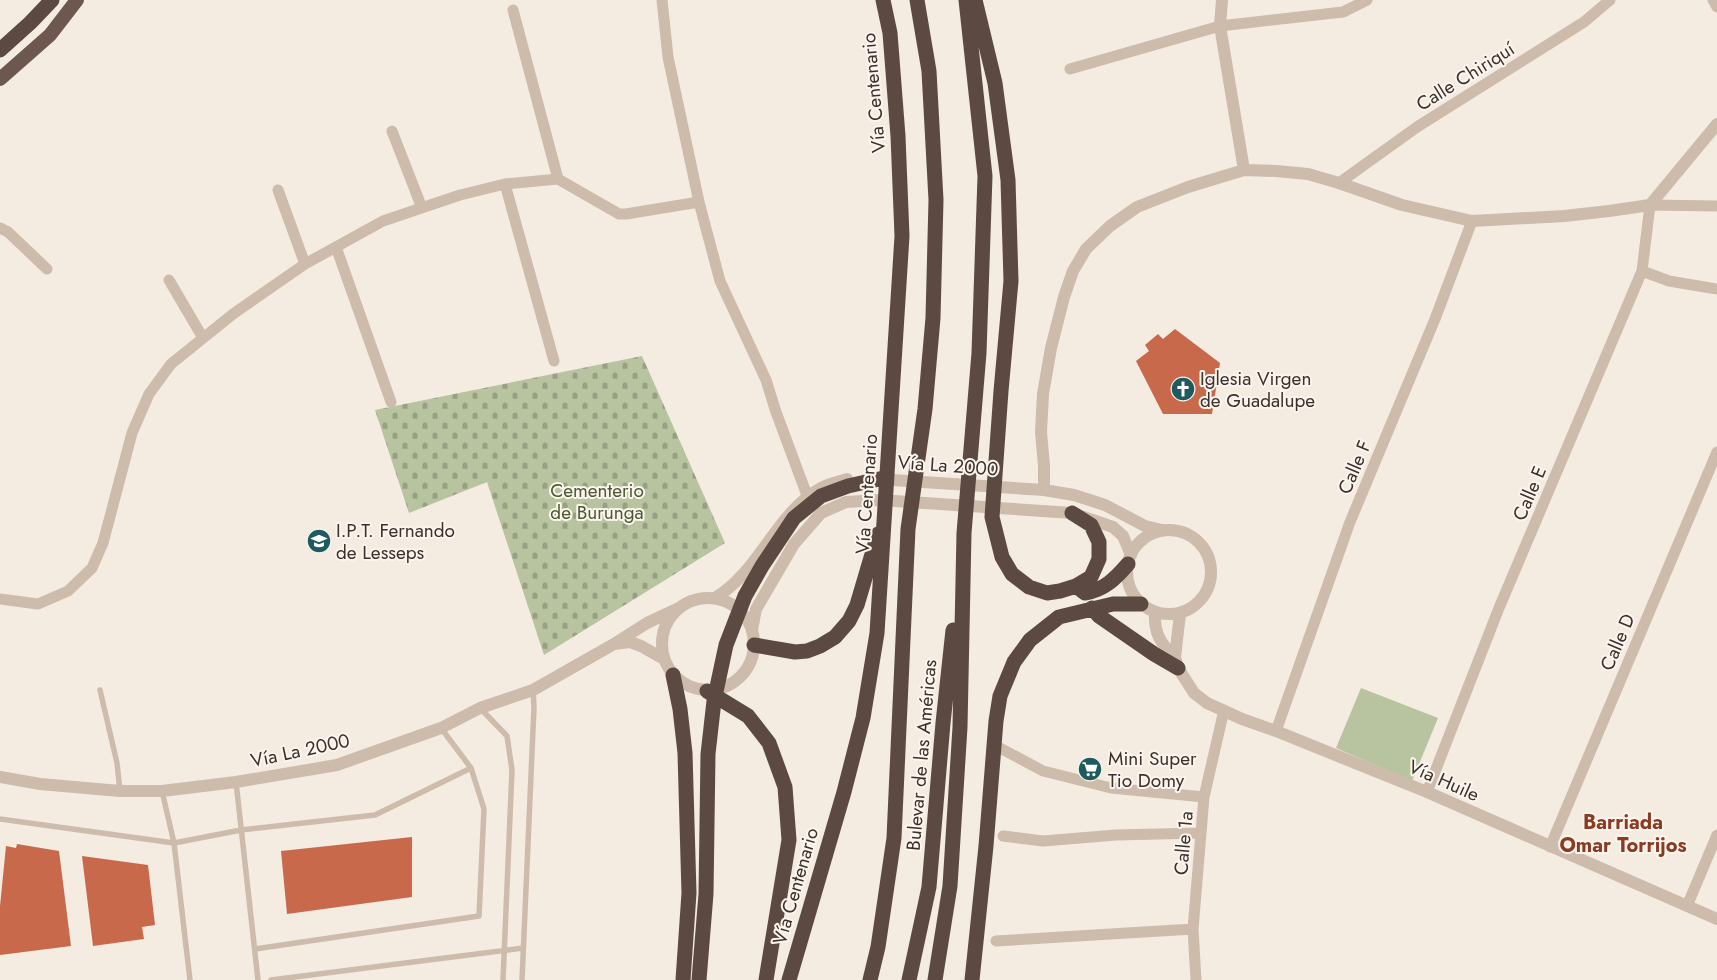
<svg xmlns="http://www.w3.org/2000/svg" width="1717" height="980" font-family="Jost,sans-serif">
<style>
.cemetery{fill:url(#cemetery-stones)}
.green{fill:#b8c4a0}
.building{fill:#c8694b}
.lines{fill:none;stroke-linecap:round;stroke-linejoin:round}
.service{stroke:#cdbbac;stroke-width:5.5}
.minor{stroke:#cdbbac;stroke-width:11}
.tertiary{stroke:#cdbbac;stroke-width:12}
.trunk{stroke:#6c584f;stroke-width:14}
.motorway{stroke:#5c4a42;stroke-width:15}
.labels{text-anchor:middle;stroke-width:4;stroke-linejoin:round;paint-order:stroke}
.street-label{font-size:19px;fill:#3b302b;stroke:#fbf5ee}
.poi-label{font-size:19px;fill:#3b302b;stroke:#fbf5ee;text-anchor:start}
.park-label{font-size:19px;fill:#4a5a2e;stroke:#fbf5ee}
.neighbourhood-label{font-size:20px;font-weight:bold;fill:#8c3b22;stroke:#fbf5ee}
</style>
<defs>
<pattern id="cemetery-stones" width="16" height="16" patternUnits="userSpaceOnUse" patternTransform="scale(1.25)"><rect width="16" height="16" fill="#b8c4a0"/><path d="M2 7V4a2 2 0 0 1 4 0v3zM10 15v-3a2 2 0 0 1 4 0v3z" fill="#97a083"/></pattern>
</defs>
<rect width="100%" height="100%" fill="#f4ebe1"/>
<!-- cemetery -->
<path class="cemetery" d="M642,356l83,187 -181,112 -57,-173 -78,31 -34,-103z"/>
<!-- green -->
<path class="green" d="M1361,688l77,30 -26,63 -76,-33z"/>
<!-- building -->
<path class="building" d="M1175,329l45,34 -8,51h-49l-27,-53 13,-10 -4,-6 13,-11 5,5z
M412,837v60l-125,17 -6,-63z
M17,844l42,7 12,95 -71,9v-49l6,-60 10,2z
M82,856l66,9 7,60 -13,2 2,12 -51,7z"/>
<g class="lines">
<!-- service -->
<path class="service" d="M100,690l17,73 3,28
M480,708l27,28 5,34 -9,210
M236,782l22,198
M162,791l12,52 16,137
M0,819l174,24 67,-13 134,-15 96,-47
M255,949l224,-33 5,-107 -13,-41 -30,-40
M271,980l252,-32
M522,980l12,-273 -1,-17"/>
<!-- minor -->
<path class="minor" d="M662,0l6,57 31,145 21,79 46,99 10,32 32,86
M1713,0l4,7
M513,10l45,169
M1070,69l150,-43 123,-14 24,-12
M392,131l30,77
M1339,183l78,-56 167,-105 26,-22
M505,184l49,177
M278,190l27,74
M0,228l8,4 39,37
M336,247l55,155
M1642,271l27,10 48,8
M169,280l34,58
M0,599l38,5 30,-13 24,-23 11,-25 29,-110 17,-39 22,-30 62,-50 72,-50 78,-43 77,-26 45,-11 53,-5 61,35h7l73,-12
M1276,731l74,-209 85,-203 37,-98
M1000,748l43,23 68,17 93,9
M1427,792l72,-184 143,-337 8,-66 67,1
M1003,836l40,5 73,-6 85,-2
M1550,847l167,-395
M1687,906l30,-71
M996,941l197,-12
M1196,980l-3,-51 11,-132 20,-87"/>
<!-- tertiary -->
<path class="tertiary" d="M1222,0l-2,26 24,144
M877,479l167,11 30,5 31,10 40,21 17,4
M1044,490v-24l-3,-34 2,-38 8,-46 13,-51 9,-26 13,-22 24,-23 27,-19 51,-20 56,-17 32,1 32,3 31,9 63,22 70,16 92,-5 45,-5 41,-6 67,-81
M1127 572a42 42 0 1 1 84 0a42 42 0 1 1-84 0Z
M715,598c45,-27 60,-84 106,-110 8,-5 18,-6 26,-9
M662 644a46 46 0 1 1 92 0a46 46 0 1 1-92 0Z
M1155,613c-1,19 5,31 20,44
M1180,614l-5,43 3,11 16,25 13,10 35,16 34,12 151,61 290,127
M752,630l4,-21 38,-65 27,-31 25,-11 34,-2 192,13 41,14 10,9 8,19
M614,644l16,-2 11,4 23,13
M0,777l40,7 80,7h42l74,-9 101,-17 104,-37 39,-20 53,-18 81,-46 33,-21 32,-15"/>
<!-- trunk -->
<path class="trunk" d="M0,79l50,-44 27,-35"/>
<!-- motorway -->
<path class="motorway" d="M975,0l20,83 13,97 3,101 -10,110 -9,126 10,40 10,17 17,13 18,6 13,-2 16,-5 15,-9 8,-18v-17l-8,-17 -19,-12
M0,50l30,-27 22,-23
M1076,586l9,7c19,-3 30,-14 43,-29
M1092,608l7,8 55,38 24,14
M754,645l41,7 12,-1 13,-5 15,-9 14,-16 8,-16 21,-71
M673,675l7,34 5,44 4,140 -6,87
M707,691l41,25 21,27 16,44 4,53 -23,140
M699,980l7,-86 2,-140 6,-53 12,-56 19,-49 17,-30 32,-48 27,-22 27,-10 31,-7
M789,980l55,-188 19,-74 14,-85 25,-397 -4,-100 -8,-103 -7,-33
M870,980l8,-33 16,-109 14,-309 17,-120 8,-91 3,-118 -7,-129 -12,-71
M909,980l20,-93 14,-164 10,-93
M935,980l15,-94 10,-159 4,-194 15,-180 6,-177 -19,-176
M972,980l14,-134 10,-125 4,-25 14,-34 16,-22 29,-23 54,-13h28"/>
</g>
<!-- icons -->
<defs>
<g id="church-disc" transform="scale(1.25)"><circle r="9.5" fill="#1f5a5e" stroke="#fbf5ee"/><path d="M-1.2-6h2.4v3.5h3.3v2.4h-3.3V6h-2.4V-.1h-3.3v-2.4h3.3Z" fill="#fff"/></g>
<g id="school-disc" transform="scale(1.25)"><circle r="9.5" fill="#1f5a5e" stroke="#fbf5ee"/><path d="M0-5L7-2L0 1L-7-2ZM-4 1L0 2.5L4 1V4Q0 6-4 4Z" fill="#fff"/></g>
<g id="supermarket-disc" transform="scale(1.25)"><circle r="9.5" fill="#1f5a5e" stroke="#fbf5ee"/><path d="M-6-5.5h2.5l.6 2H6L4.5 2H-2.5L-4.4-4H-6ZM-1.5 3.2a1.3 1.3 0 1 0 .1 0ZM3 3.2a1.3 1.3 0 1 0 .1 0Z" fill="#fff"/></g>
</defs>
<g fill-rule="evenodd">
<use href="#church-disc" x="1183" y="389"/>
<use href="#school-disc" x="319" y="541"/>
<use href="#supermarket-disc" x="1090" y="769"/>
</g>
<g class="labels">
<!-- street labels -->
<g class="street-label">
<text transform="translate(1465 76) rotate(-32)" y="7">Calle Chiriquí</text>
<text transform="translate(873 93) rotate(-95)" y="7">Vía Centenario</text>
<text transform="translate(948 465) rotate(4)" y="7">Vía La 2000</text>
<text transform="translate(1354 467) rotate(-67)" y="7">Calle F</text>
<text transform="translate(1529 493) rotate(-67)" y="7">Calle E</text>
<text transform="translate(866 494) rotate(-86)" y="7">Vía Centenario</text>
<text transform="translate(1617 642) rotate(-67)" y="7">Calle D</text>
<text transform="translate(300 750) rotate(-12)" y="7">Vía La 2000</text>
<text transform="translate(921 755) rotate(-85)" y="7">Bulevar de las Américas</text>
<text transform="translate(1444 780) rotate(24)" y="7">Vía Huile</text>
<text transform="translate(1183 843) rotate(-85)" y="7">Calle 1a</text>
<text transform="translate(795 886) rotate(-74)" y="7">Vía Centenario</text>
</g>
<!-- poi labels -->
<g class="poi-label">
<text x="1200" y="385">Iglesia Virgen<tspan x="1200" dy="22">de Guadalupe</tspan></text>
<text x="336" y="537">I.P.T. Fernando<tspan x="336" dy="22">de Lesseps</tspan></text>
<text x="1108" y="765">Mini Super<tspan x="1108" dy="22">Tio Domy</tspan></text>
</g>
<!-- park labels -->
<g class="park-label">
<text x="597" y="497">Cementerio<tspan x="597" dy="22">de Burunga</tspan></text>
</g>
<!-- neighbourhood labels -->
<g class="neighbourhood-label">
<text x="1623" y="829">Barriada<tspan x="1623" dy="23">Omar Torrijos</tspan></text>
</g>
</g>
</svg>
